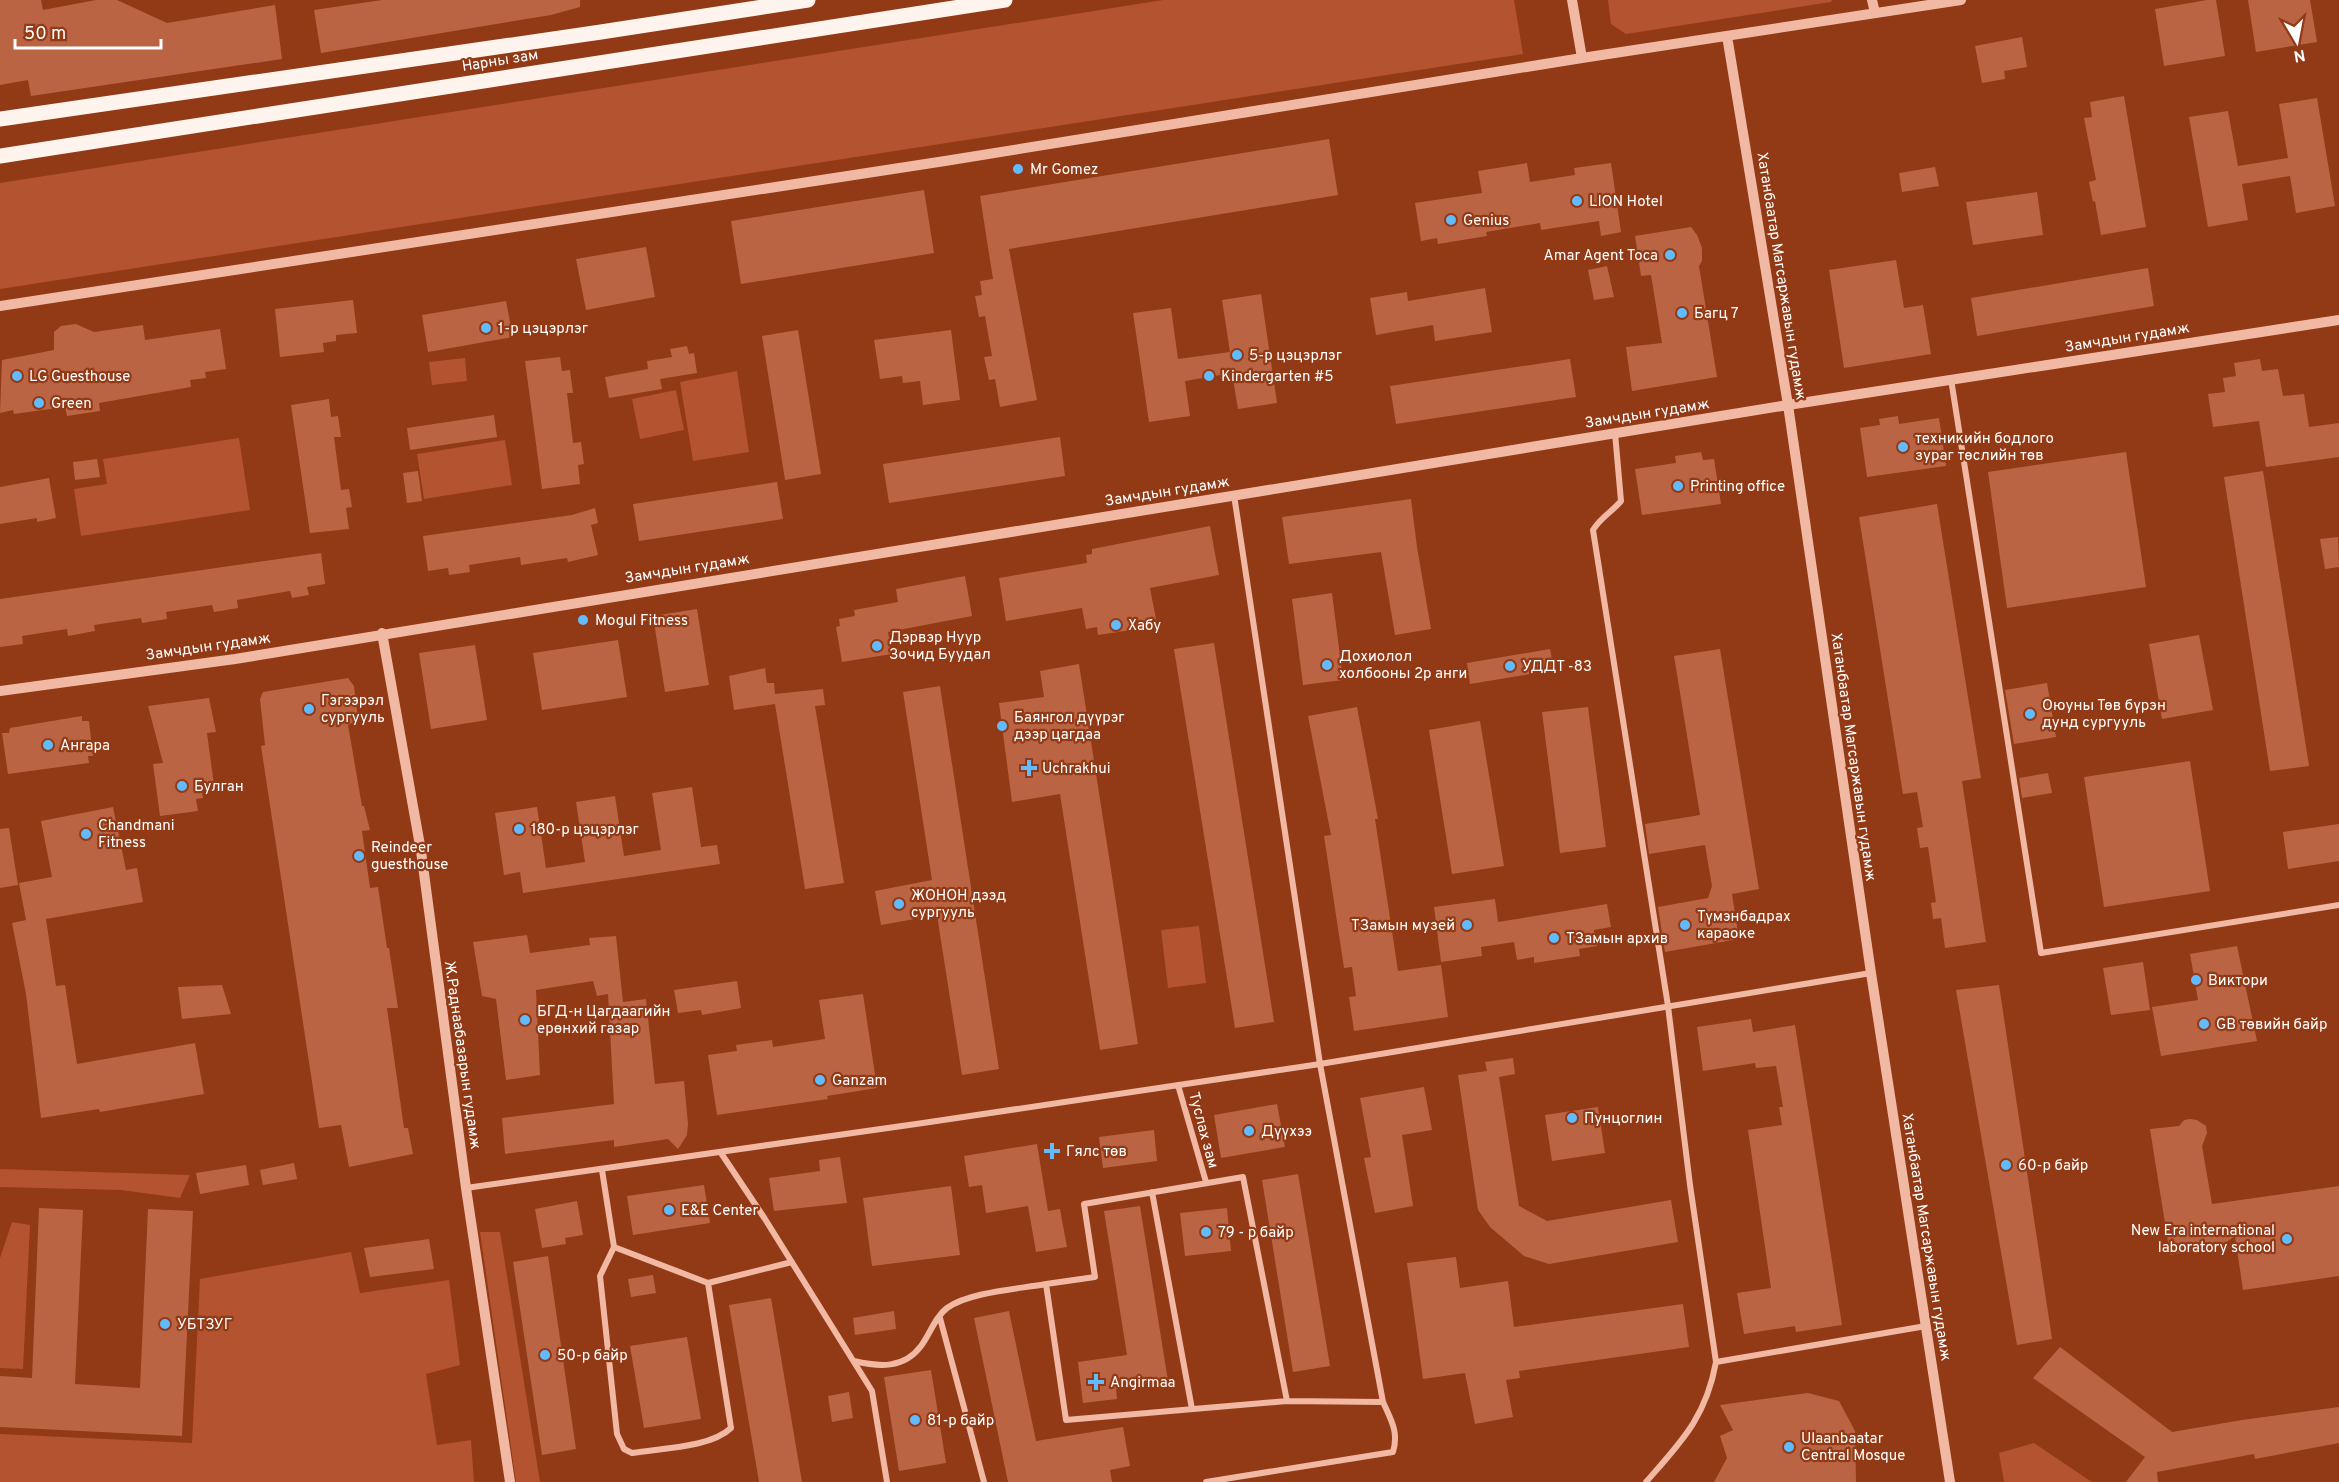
<svg xmlns="http://www.w3.org/2000/svg" width="2339" height="1482" font-family="Overpass,sans-serif">
<style>
.green{fill:#b3532f}
.building{fill:#bb6443}
.lines{fill:none;stroke-linecap:round;stroke-linejoin:round}
.minor{stroke:#f1b8a3;stroke-width:6}
.tertiary{stroke:#f1b8a3;stroke-width:10}
.primary{stroke:#fff3ed;stroke-width:15}
.poi-dot{fill:#63bbff;stroke:#923915;stroke-width:2}
.labels{text-anchor:middle;stroke-width:4.5;stroke-linejoin:round;paint-order:stroke}
.street-label{font-size:15px;fill:#fff;stroke:#923915}
.poi-label{font-size:15px;fill:#fff;stroke:#923915;text-anchor:start}
</style>
<rect width="100%" height="100%" fill="#923915"/>
<!-- green -->
<path class="green" d="M1163,0h351l9,54 -1523,235v-106z
M1608,0h224l-1,2 -205,32 -15,-10z
M465,358l2,23 -35,4 -3,-23z
M737,371l12,81 -56,9 -13,-79z
M676,390l8,40 -44,9 -8,-40z
M239,438l11,72 -169,26 -7,-47 33,-5 -4,-25z
M505,440l7,45 -88,14 -7,-45z
M1199,926l7,57 -38,5 -7,-58z
M0,1169l190,6 -10,23 -59,-8 -121,-3z
M12,1222l18,3 -7,144 -23,-1v-110z
M480,1232h20l40,250h-24z
M351,1252l9,41 89,-13 11,85 -34,9 11,71 34,-5 3,42h-474v-48l192,9 8,-164z
M2034,1443l58,39h-88l-5,-29z"/>
<!-- building -->
<path class="building" d="M0,0h41l2,10 53,-10h21l50,23 108,-18 7,54 -251,37 -3,-16 -28,5z
M382,0h198v7l-29,8 -230,38 -7,-43z
M2207,0h9l9,56 -61,10 -9,-57z
M2248,0h62l7,42 -61,10z
M2022,37l5,30 -23,4 1,8 -23,4 -7,-37z
M2124,96l22,131 -45,8 -6,-34 -2,1 -4,-20 7,-2 -12,-62 8,-1 -2,-15z
M2317,98l18,108 -39,7 -6,-37 -48,8 6,36 -40,7 -19,-110 39,-6 10,55 50,-8 -9,-54z
M1329,139l9,56 -329,54 28,151 -37,7 -5,-28 -6,1 -5,-23 8,-1 -7,-40 -6,1 -4,-21 7,-1 -2,-14 13,-2 -13,-83z
M1527,163l3,19 45,-7 -1,-7 37,-5 10,69 -20,4 -2,-15 -58,9 -1,-7 -54,9 1,4 -49,8 -1,-6 -16,3 -6,-38 67,-10 -4,-22z
M1935,167l4,19 -37,6 -3,-19z
M924,190l10,63 -193,31 -10,-63z
M2037,192l6,43 -70,10 -7,-43z
M1691,227l6,8 5,13v13l-3,5 18,111 -85,14 -6,-44 36,-4 -11,-68 -10,1 -6,-40z
M646,247l9,50 -69,13 -10,-51z
M1896,260l8,48 19,-3 8,49 -87,14 -15,-98z
M1607,266l7,31 -20,3 -6,-30z
M2148,268l6,38 -177,30 -6,-38z
M1485,288l7,44 -57,9 -2,-16 -57,10 -6,-37 37,-6 1,9z
M1261,294l16,109 -39,6 -6,-36 -47,8 5,35 -41,6 -16,-109 38,-5 7,51 52,-7 -8,-52z
M353,300l4,33 -21,2v6l-13,2 1,9 -44,5 -5,-48z
M506,301l7,36 -85,15 -6,-37z
M76,324l18,8 49,-7 2,15 75,-11 6,40 -21,3 1,6 -16,2 1,7 -92,16 1,8 -33,5 -2,-9 -51,7 -1,-4 -13,3 2,-53 52,-10v-18l7,-6z
M798,330l23,144 -36,6 -23,-144z
M951,330l9,70 -37,5 -3,-24 -17,2 -1,-7 -22,3 -6,-39z
M687,346l2,8 5,-1 3,20 -37,6 2,10 -53,9 -4,-21 43,-8 -1,-8 25,-4 -2,-8z
M560,357l2,14 8,-1 3,23h-6l6,50 8,-1 3,22 -6,1 2,19 -38,5 -17,-128z
M1570,359l6,38 -180,27 -6,-38z
M2260,359l2,12 16,-2 5,27 21,-2 5,33 30,-4v34l-73,10 -7,-46 -46,6 -5,-33 17,-2 -2,-14 13,-2 -2,-13z
M329,399l2,18 7,-1 3,21h-7l7,53 8,-1 3,18 -6,1 3,21 -39,4 -19,-128z
M494,415l3,22 -87,13 -3,-22z
M1898,416l1,8 40,-6 7,48 -79,11 -7,-49 20,-3 -1,-6z
M1060,437l5,39 -176,27 -6,-39z
M1701,452l2,8 11,-1 7,45 -79,11 -7,-46 41,-6 -1,-7z
M2126,452l20,135 -139,21 -19,-136z
M97,459l3,18 -25,3 -2,-18z
M418,471l4,30 -15,2 -4,-30z
M2263,471l46,295 -39,5 -46,-294z
M49,478l7,40 -19,4v-4l-37,6v-37z
M777,482l6,37 -144,22 -6,-37z
M1411,499l6,48 14,82 -36,6 -14,-83 -92,12 -7,-47z
M1937,504l44,274 -19,3 24,161 -41,6 -4,-30 -8,1 -2,-16 5,-1 -8,-55 -8,1 -3,-20 6,-1 -6,-35 -14,2 -44,-277z
M595,508l3,15 -7,2 7,30 -30,7 -1,-4 -46,7 -1,-8 -51,8 1,7 -21,3 -1,-7 -20,3 -5,-35 149,-21z
M1210,526l9,49 -69,13 6,31 -12,2 1,7 -47,7 -1,-8 -11,2 -4,-21 -76,13 -7,-43 88,-15 -1,-8 6,-1v-5z
M2338,537l1,30 -14,2 -5,-30z
M321,553l4,31 -18,3 2,8 -17,3 -2,-7 -53,9 1,8 -24,4 -2,-7 -46,7 1,7 -25,4 -1,-5 -47,7 1,6 -27,5 -1,-7 -45,7 1,8 -23,3v-48z
M965,576l7,40 -84,16 4,22 -50,8 -6,-35 4,-1 -1,-7 16,-3 -1,-6 44,-8 -2,-13z
M1332,593l11,87 -40,5 -11,-86z
M697,609l12,76 -44,7 -12,-76z
M2199,635l14,75 -51,9 -13,-75z
M618,640l9,57 -85,13 -9,-57z
M1214,643l60,379 -39,6 -61,-379z
M475,645l12,75 -56,9 -12,-76z
M1550,649l4,21 -84,14 -3,-21z
M1720,649l39,240 -27,5 7,45 -74,13 -7,-45 50,-9 4,-12 -7,-41 -56,9 -4,-30 55,-9 -26,-159z
M1079,664l59,380 -38,6 -40,-256 -48,8 -13,-99 45,-6 -4,-26z
M765,668l2,15h7l1,11 48,-5 2,16 -10,1 29,177 -39,6 -30,-185 -41,6 -5,-34z
M348,678l6,8 4,33 -10,6 14,81h2l6,24 -8,1 8,57 8,-1 9,61h2l9,60h-11l17,120h4l5,26 -64,13 -8,-42 -22,3 -58,-382 4,-1 -5,-46 3,-7z
M2047,683l9,54 -42,7 -9,-54z
M940,686l59,383 -37,6 -25,-160 -56,10 -6,-34 57,-11 -29,-188z
M209,698l7,34 -9,1 7,52 -13,2 2,11 -7,1 2,12 -38,5 -7,-52 10,-1 -15,-57z
M1357,707l21,112h-3l23,152 43,-6 7,52 -94,14 -5,-34 7,-1 -4,-29 -8,1 -20,-132 7,-1 -23,-119z
M1588,707l18,140 -46,6 -18,-141z
M82,716v5h7l4,35h-5l1,7 -81,11 -6,-41h7l1,-5z
M1480,721l24,145 -52,8 -23,-144z
M2190,761l20,130 -106,16 -20,-130z
M2048,773l4,20 -30,5 -3,-20z
M692,787l9,60 16,-2 3,19 -197,29 -3,-21 -16,3 -9,-62 42,-6 9,61 39,-6 -9,-60 39,-6 9,60 37,-6 -9,-57z
M113,807l13,63 11,-2 6,34 -97,17 10,67 9,-1 12,79 118,-21 9,51 -104,18 -1,-3 -58,9 -15,-124 -14,-71 14,-3 -7,-37 33,-6 -11,-56z
M2339,824v37l-51,8 -5,-37z
M9,828l9,57 -18,3v-59z
M1495,899l3,23 109,-18 4,23 -17,3 3,16 -18,3 1,7 -46,7v-6l-17,3 -3,-18 -33,5 1,9 -41,6 -7,-55z
M527,935l3,18 60,-8 -1,-7 27,-2 7,66 23,-3 9,85 29,-3 4,43 -1,11 -9,14 -10,-10 -54,8v-7l-109,14 -3,-36 112,-14 -6,-110 -11,2 -4,-15 -57,9 4,85 -34,5 -10,-81 -14,-3 -9,-54z
M2237,946l20,95 -96,15 -9,-49 46,-7 -8,-46z
M2143,962l7,48 -39,5 -8,-47z
M737,981l4,27 -39,7 -1,-5 -23,3 -4,-23z
M222,985l9,29 -49,5 -4,-32z
M1999,985l53,354 -35,6 -61,-355z
M863,994l14,94 -50,8 1,3 -111,16 -9,-60 29,-4 -1,-6 36,-5 1,7 52,-8 -6,-39z
M1751,1019l2,13 42,-7 47,300 -46,7 -1,-6 -51,8 -7,-41 34,-5 -23,-158 34,-5 -3,-18h4l-7,-41 -20,2 -1,-5 -52,8 -6,-44z
M1513,1058l2,16 -16,3 20,129 28,15 124,-21 7,42 -129,22 -25,-8 -34,-29 -12,-17 -20,-135 29,-4 -2,-9z
M1424,1087l8,43 -30,5 11,71 -38,7 -11,-55 7,-1 -11,-59z
M1277,1104l8,43 -64,11 -7,-43z
M1598,1107l7,46 -53,8 -7,-46z
M2190,1119l7,1 9,6 1,7 -5,13 10,58 127,-18v90l-96,14 -8,-54 -21,15 -8,2 -6,-4 -30,6 -20,-126 29,-3 5,-6z
M1154,1130l3,31 -54,7 -4,-31z
M1037,1144l11,67 12,-2 7,38 -31,5 -8,-46 -42,7 -4,-28 -13,2 -5,-31z
M840,1157l7,46 -73,8 -5,-33 51,-7 -1,-11z
M294,1163l3,16 -34,6 -3,-15z
M246,1165l3,20 -49,9 -4,-21z
M1298,1174l32,192 -37,6 -31,-192z
M704,1185l6,38 -77,12 -6,-39z
M951,1186l9,69 -88,11 -9,-68z
M577,1201l6,34 -18,3 1,6 -24,4 -7,-39z
M1140,1206l28,175 -52,8 1,10 -34,4 -5,-41 49,-7 -23,-144z
M39,1208l44,2 -8,174 65,4 8,-179 45,2 -11,225 -182,-9v-51l32,2z
M1227,1208l4,43 -46,5 -5,-43z
M429,1239l5,30 -64,8 -6,-29z
M548,1256l28,193 -34,6 -29,-193z
M1456,1257l4,31 48,-7 6,46 169,-23 6,43 -170,24 1,7 -14,2 7,37 -38,7 -10,-51 -42,6 -16,-116z
M653,1275l3,18 -25,4 -3,-18z
M771,1298l31,184h-43l-30,-177z
M894,1311l2,18 -41,6 -2,-17z
M1009,1311l27,130 87,-14 7,39 -20,4 2,12h-104l-34,-164z
M687,1337l14,82 -57,9 -14,-82z
M2060,1347l112,85 70,-12 97,-13v36l-84,16 -1,-5 -97,18 1,10h-32l19,-25 -112,-79z
M931,1370l15,93 -47,8 -15,-94z
M849,1392l4,26 -21,4 -4,-26z
M1808,1393l31,8 16,30 1,51h-142l13,-24 -7,-22 13,-6 -13,-25z"/>
<g class="lines">
<!-- minor -->
<path class="minor" d="M1951,379l90,574 298,-48
M1615,433l6,68c-9,11 -20,16 -28,29l75,476 22,179 26,177c-10,55 -34,79 -70,120
M1234,495l86,569 63,338 -96,-1 -221,19 -20,-136 49,-7 -11,-73 159,-27 44,224
M1178,1085l28,97
M721,1153l44,66 107,172 15,91
M602,1170l12,77 -14,29 17,158 7,15 8,4c29,-5 78,-5 99,-25l-23,-145 -94,-36
M466,1188l457,-65 397,-59 551,-91
M1152,1192l40,217
M708,1283l84,-21
M940,1318l44,164
M854,1361c25,6 50,8 67,-15 9,-12 14,-29 26,-38 22,-16 72,-19 99,-24
M1716,1362l210,-36
M1206,1482l187,-30c6,-20 -2,-32 -10,-50"/>
<!-- tertiary -->
<path class="tertiary" d="M1572,0l10,58
M1872,0l3,13
M1727,36l61,369 83,568 79,509
M0,306l945,-145 637,-103 379,-58
M382,633l39,218 45,337 44,294
M0,691l235,-32 1553,-254 551,-85"/>
<!-- primary -->
<path class="primary" d="M0,119l601,-87 207,-32
M0,156l1005,-156"/>
</g>
<!-- markers -->
<g class="poi-dot">
<circle cx="1018" cy="169" r="6"/>
<circle cx="1577" cy="201" r="6"/>
<circle cx="1451" cy="220" r="6"/>
<circle cx="1670" cy="255" r="6"/>
<circle cx="1682" cy="313" r="6"/>
<circle cx="486" cy="328" r="6"/>
<circle cx="1237" cy="355" r="6"/>
<circle cx="17" cy="376" r="6"/>
<circle cx="1209" cy="376" r="6"/>
<circle cx="39" cy="403" r="6"/>
<circle cx="1903" cy="447" r="6"/>
<circle cx="1678" cy="486" r="6"/>
<circle cx="583" cy="620" r="6"/>
<circle cx="1116" cy="625" r="6"/>
<circle cx="877" cy="646" r="6"/>
<circle cx="1327" cy="665" r="6"/>
<circle cx="1510" cy="666" r="6"/>
<circle cx="309" cy="709" r="6"/>
<circle cx="2030" cy="714" r="6"/>
<circle cx="1002" cy="726" r="6"/>
<circle cx="48" cy="745" r="6"/>
<path d="M1026 759h6v6h6v6h-6v6h-6v-6h-6v-6h6z"/>
<circle cx="182" cy="786" r="6"/>
<circle cx="519" cy="829" r="6"/>
<circle cx="86" cy="834" r="6"/>
<circle cx="359" cy="856" r="6"/>
<circle cx="899" cy="904" r="6"/>
<circle cx="1467" cy="925" r="6"/>
<circle cx="1685" cy="925" r="6"/>
<circle cx="1554" cy="938" r="6"/>
<circle cx="2196" cy="980" r="6"/>
<circle cx="525" cy="1020" r="6"/>
<circle cx="2204" cy="1024" r="6"/>
<circle cx="820" cy="1080" r="6"/>
<circle cx="1572" cy="1118" r="6"/>
<circle cx="1249" cy="1131" r="6"/>
<path d="M1049 1142h6v6h6v6h-6v6h-6v-6h-6v-6h6z"/>
<circle cx="2006" cy="1165" r="6"/>
<circle cx="669" cy="1210" r="6"/>
<circle cx="1206" cy="1232" r="6"/>
<circle cx="2287" cy="1239" r="6"/>
<circle cx="165" cy="1324" r="6"/>
<circle cx="545" cy="1355" r="6"/>
<path d="M1093 1373h6v6h6v6h-6v6h-6v-6h-6v-6h6z"/>
<circle cx="915" cy="1420" r="6"/>
<circle cx="1789" cy="1447" r="6"/>
</g>
<g class="labels">
<!-- street labels -->
<g class="street-label">
<text transform="translate(500 60) rotate(-9)" y="5">Нарны зам</text>
<text transform="translate(1782 276) rotate(81)" y="5">Хатанбаатар Магсаржавын гудамж</text>
<text transform="translate(2127 337) rotate(-9)" y="5">Замчдын гудамж</text>
<text transform="translate(1647 413) rotate(-9)" y="5">Замчдын гудамж</text>
<text transform="translate(1167 491) rotate(-9)" y="5">Замчдын гудамж</text>
<text transform="translate(687 568) rotate(-9)" y="5">Замчдын гудамж</text>
<text transform="translate(208 646) rotate(-8)" y="5">Замчдын гудамж</text>
<text transform="translate(1854 757) rotate(82)" y="5">Хатанбаатар Магсаржавын гудамж</text>
<text transform="translate(463 1055) rotate(82)" y="5">Ж.Раднаабазарын гудамж</text>
<text transform="translate(1204 1130) rotate(75)" y="5">Туслах зам</text>
<text transform="translate(1927 1237) rotate(81)" y="5">Хатанбаатар Магсаржавын гудамж</text>
</g>
<!-- poi labels -->
<g class="poi-label">
<text x="1030" y="174">Mr Gomez</text>
<text x="1589" y="206">LION Hotel</text>
<text x="1463" y="225">Genius</text>
<text x="1658" y="260" text-anchor="end">Amar Agent Toca</text>
<text x="1694" y="318">Багц 7</text>
<text x="498" y="333">1-р цэцэрлэг</text>
<text x="1249" y="360">5-р цэцэрлэг</text>
<text x="29" y="381">LG Guesthouse</text>
<text x="1221" y="381">Kindergarten #5</text>
<text x="51" y="408">Green</text>
<text x="1915" y="443">техникийн бодлого<tspan x="1915" dy="17">зураг төслийн төв</tspan></text>
<text x="1690" y="491">Printing office</text>
<text x="595" y="625">Mogul Fitness</text>
<text x="1128" y="630">Хабу</text>
<text x="889" y="642">Дэрвэр Нуур<tspan x="889" dy="17">Зочид Буудал</tspan></text>
<text x="1339" y="661">Дохиолол<tspan x="1339" dy="17">холбооны 2р анги</tspan></text>
<text x="1522" y="671">УДДТ -83</text>
<text x="321" y="705">Гэгээрэл<tspan x="321" dy="17">сургууль</tspan></text>
<text x="2042" y="710">Оюуны Төв бүрэн<tspan x="2042" dy="17">дунд сургууль</tspan></text>
<text x="1014" y="722">Баянгол дүүрэг<tspan x="1014" dy="17">дээр цагдаа</tspan></text>
<text x="60" y="750">Ангара</text>
<text x="1042" y="773">Uchrakhui</text>
<text x="194" y="791">Булган</text>
<text x="98" y="830">Chandmani<tspan x="98" dy="17">Fitness</tspan></text>
<text x="531" y="834">180-р цэцэрлэг</text>
<text x="371" y="852">Reindeer<tspan x="371" dy="17">guesthouse</tspan></text>
<text x="911" y="900">ЖОНОН дээд<tspan x="911" dy="17">сургууль</tspan></text>
<text x="1697" y="921">Түмэнбадрах<tspan x="1697" dy="17">караоке</tspan></text>
<text x="1455" y="930" text-anchor="end">ТЗамын музей</text>
<text x="1566" y="943">ТЗамын архив</text>
<text x="2208" y="985">Виктори</text>
<text x="537" y="1016">БГД-н Цагдаагийн<tspan x="537" dy="17">ерөнхий газар</tspan></text>
<text x="2216" y="1029">GB төвийн байр</text>
<text x="832" y="1085">Ganzam</text>
<text x="1584" y="1123">Пунцоглин</text>
<text x="1261" y="1136">Дүүхээ</text>
<text x="1066" y="1156">Гялс төв</text>
<text x="2018" y="1170">60-р байр</text>
<text x="681" y="1215">E&amp;E Center</text>
<text x="2275" y="1235" text-anchor="end">New Era international<tspan x="2275" dy="17">laboratory school</tspan></text>
<text x="1218" y="1237">79 - р байр</text>
<text x="177" y="1329">УБТЗУГ</text>
<text x="557" y="1360">50-р байр</text>
<text x="1110" y="1387">Angirmaa</text>
<text x="927" y="1425">81-р байр</text>
<text x="1801" y="1443">Ulaanbaatar<tspan x="1801" dy="17">Central Mosque</tspan></text>
</g>
</g>
<!-- north arrow -->
<g transform="translate(2297 42) rotate(170)" stroke="#923915" stroke-width="4.5" paint-order="stroke">
<path d="M0-4.5L10 22L0 15L-10 22Z" fill="#ffffff"/>
<text y="-9" font-size="16" font-weight="bold" text-anchor="middle" fill="#ffffff">N</text>
</g>
<!-- scale -->
<path d="M15 39v9h146v-9" fill="none" stroke="#ffffff" stroke-width="3"/>
<text x="24" y="39" font-size="18" fill="#ffffff" stroke="#923915" stroke-width="4.5" paint-order="stroke">50 m</text>
</svg>
